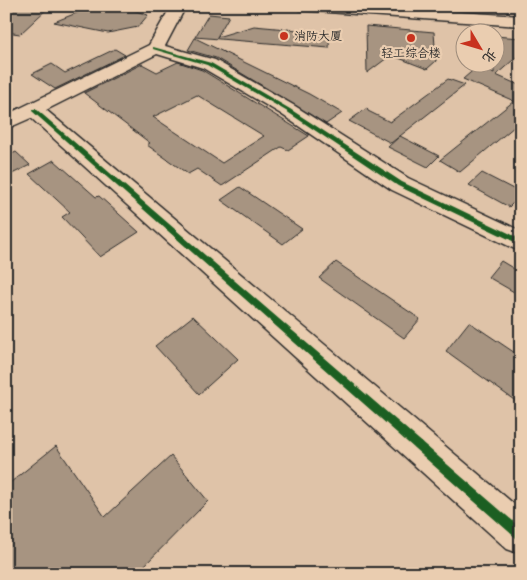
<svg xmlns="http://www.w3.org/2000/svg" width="527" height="580" font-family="Kalam,'LXGW WenKai TC',sans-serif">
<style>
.building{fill:#a79481;stroke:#2b2b2b;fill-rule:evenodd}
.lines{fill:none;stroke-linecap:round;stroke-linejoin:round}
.minor-casing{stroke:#2b2b2b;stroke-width:3}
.major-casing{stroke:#2b2b2b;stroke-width:3}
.minor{fill:#eacdb0;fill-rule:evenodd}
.major{fill:#eacdb0;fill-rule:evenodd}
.cycleway-casing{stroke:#eacdb0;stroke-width:3}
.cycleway{fill:#1b5e20;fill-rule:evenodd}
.poi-dot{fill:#c8321e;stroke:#eacdb0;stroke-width:2}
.labels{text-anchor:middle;stroke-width:4.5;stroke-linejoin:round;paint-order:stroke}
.far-poi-label{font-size:12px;fill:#2b2b2b;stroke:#eacdb0;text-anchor:start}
</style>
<rect width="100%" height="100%" fill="#dfc3a8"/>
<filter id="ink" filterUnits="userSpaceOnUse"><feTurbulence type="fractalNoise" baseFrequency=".02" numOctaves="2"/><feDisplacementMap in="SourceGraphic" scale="10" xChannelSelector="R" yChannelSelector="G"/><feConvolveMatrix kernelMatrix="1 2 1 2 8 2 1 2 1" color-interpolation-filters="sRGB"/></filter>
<g filter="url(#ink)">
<!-- building -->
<path class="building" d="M6,6h44l-30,28 -14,-2z
M89,8l41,1 18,6 -10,12 -30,6 -54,-11z
M209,14l20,2 -12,21 37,-11 76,7 -1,15 -134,-11z
M366,26l68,6 2,29 -9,8 -36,-14 -24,18z
M494,36l27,2v15l-25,22 25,11v35l-61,51 -20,-12 74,-59 -51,-22 15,-13 16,7z
M195,38l114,56 33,19 -16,11 -110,-66 -28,-8z
M115,49l10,6 -70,34 -23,-15 20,-10 13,9z
M178,62l24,8 107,66 -21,14 -7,-3 -59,39 -25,-17 -9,5 -41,-29 3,-2 -66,-50 58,-29 15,8zM197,95l67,41 -42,27 -69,-46z
M448,79l17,6 -74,58 -42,-22 18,-13 1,3 22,11z
M400,136l39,20 -11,11 -40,-20z
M16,152l14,13 -24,12v-20z
M54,160l42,37 3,-1 40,36 -39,25 -38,-40 8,-5 -41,-38z
M482,173l39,20v2l-12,12 -40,-22z
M240,187l62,42 -19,15 -62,-44z
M501,261l20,12v23l-33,-19z
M336,262l84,57 -16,19 -85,-60z
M193,316l45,43 -39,35 -44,-48z
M469,322l52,35v48l-75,-54z
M56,446l49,71 66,-61 37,45 -72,73h-130v-88z"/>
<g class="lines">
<!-- minor casing -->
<g class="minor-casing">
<path id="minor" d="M171,6h15l-21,40 50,14 80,46 113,72 113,53v21l-129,-62 -111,-76 -78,-46 -46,-14 -111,56 475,400v44l-14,-5 -476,-431 -25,11v-14l143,-70z"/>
</g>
<!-- major casing -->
<g class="major-casing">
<path id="major" d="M293,6h77l151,10v10l-221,-16z"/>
</g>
<!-- minor -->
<use href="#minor" class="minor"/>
<!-- major -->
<use href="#major" class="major"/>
<!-- cycleway casing -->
<g class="cycleway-casing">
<path id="cycleway" d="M153,47l58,16 79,46 112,73 119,57v6l-123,-59 -112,-75 -79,-46 -54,-16z
M32,109h4l485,419v12l-4,-1 -485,-428z"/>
</g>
<!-- cycleway -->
<use href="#cycleway" class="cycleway"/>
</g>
</g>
<!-- markers -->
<g class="poi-dot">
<circle cx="284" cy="36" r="5"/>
<circle cx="411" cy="38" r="5"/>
</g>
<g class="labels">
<!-- far-poi labels -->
<g class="far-poi-label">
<text x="294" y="40">消防大厦</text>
<text x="411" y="57" text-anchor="middle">轻工综合楼</text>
</g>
</g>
<!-- margin -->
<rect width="527" height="580" fill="none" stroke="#eacdb0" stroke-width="25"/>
<rect x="12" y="12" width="502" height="555" fill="none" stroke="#2b2b2b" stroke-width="2" filter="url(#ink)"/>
<!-- north arrow -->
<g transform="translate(480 48) rotate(128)"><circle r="24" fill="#eacdb0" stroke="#9e8c7b"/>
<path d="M0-4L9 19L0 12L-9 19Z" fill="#c8321e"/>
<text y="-8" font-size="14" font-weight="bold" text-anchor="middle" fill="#2b2b2b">北</text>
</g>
</svg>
